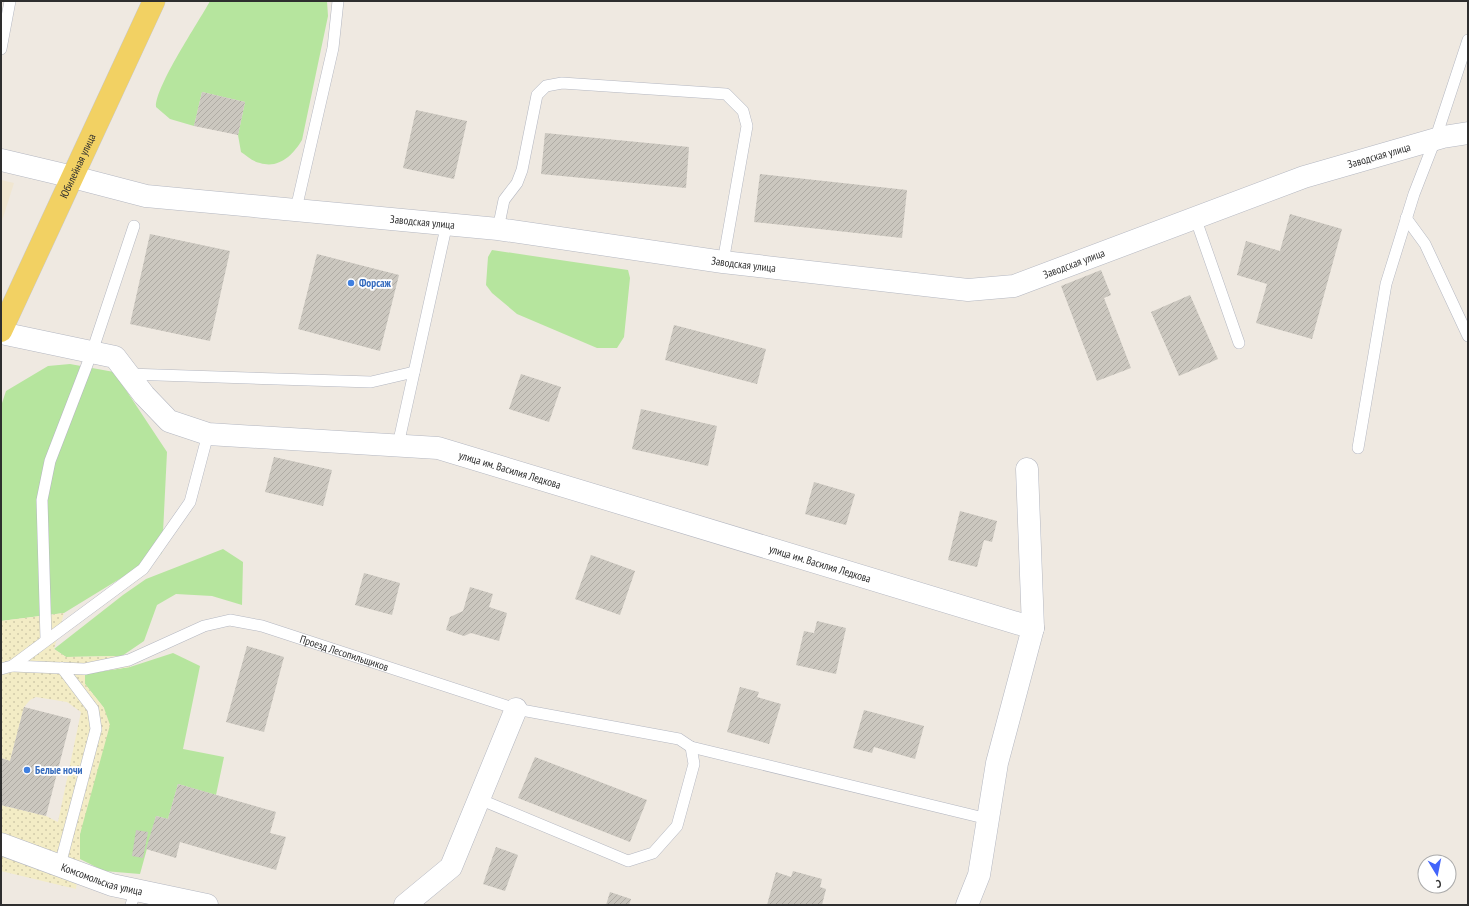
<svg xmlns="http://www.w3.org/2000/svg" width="1469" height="906" font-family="'PT Sans Narrow',sans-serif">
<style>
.education{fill:#f0e6d1}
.grass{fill:#b6e59e}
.sand{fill:url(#sand-dots)}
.building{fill:url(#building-hatch)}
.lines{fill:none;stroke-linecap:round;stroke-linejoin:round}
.lane-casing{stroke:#b4b7c1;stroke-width:12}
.street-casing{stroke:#b4b7c1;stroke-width:23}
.secondary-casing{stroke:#b4b7c1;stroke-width:23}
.primary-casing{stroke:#c9c9c9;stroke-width:23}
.lane{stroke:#fff;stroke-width:11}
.street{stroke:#fff;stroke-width:22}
.secondary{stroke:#fff;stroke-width:22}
.primary{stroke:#f2d163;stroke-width:22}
.shop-dot{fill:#3f7fe0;stroke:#fff;stroke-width:1.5}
.labels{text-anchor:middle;stroke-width:3.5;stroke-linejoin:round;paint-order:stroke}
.street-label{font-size:11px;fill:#2e2e2e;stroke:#fff}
.shop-label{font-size:11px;font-weight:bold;fill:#366cbe;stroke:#fff;text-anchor:start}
</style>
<defs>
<pattern id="sand-dots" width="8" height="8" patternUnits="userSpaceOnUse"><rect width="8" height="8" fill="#f3ecc5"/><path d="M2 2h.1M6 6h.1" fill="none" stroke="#d1cbaa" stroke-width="1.8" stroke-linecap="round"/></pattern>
<pattern id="building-hatch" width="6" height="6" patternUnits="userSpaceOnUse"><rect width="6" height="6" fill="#cbc7bf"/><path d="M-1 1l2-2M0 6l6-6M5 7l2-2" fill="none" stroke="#afaba4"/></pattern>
</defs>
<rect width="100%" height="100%" fill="#efe9e1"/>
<!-- education -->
<path class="education" d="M1,180l13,3 -13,41z"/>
<!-- grass -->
<path class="grass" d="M210,1h117l1,15 -26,124c-9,15 -23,29 -42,23 -7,-1 -14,-8 -19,-11l-3,-17 7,-33 -43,-10 -8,34 -24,-7 -14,-12c-1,-20 42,-84 54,-106z
M492,250l136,20 2,8 -6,59 -7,11h-20l-80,-34 -25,-21 -6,-8 2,-28z
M70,364l44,8 53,80 -5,101 -98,60 -63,8v-215l5,-15 42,-25z
M223,549l20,13 -1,43 -30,-9 -36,-2 -19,11 -13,36 -22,15 -56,1 -12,-8 69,-54 23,-16z
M173,653l27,13 -17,83 41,8 -8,38 -38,-11 -10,35 -12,-3 -16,58 -36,-3 -24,-12v-25l24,-126 -19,-24v-10l45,-7z"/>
<!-- sand -->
<path class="sand" d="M64,613l-10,36 12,8 56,-1 8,11 -45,7v10l19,24 6,17 -30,109v25l-4,30 -75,-18v-66l45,11 12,6 23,-110 -14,-10 -31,-5 -6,3 -6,7 -14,54 -9,-3v-137z"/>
<!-- building -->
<path class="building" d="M202,92l43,10 -7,33 -44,-9z
M416,110l51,11 -13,58 -51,-11z
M545,133l144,14 -3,41 -145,-14z
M760,174l147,16 -5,48 -148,-16z
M1290,214l52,15 -30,110 -56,-16 11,-39 -30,-9 9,-34 34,10z
M150,234l80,17 -20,90 -80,-17z
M317,254l82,21 -19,76 -82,-22z
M1101,270l10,25 -7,3 27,70 -34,13 -36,-95z
M1190,295l28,64 -39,17 -28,-64z
M674,325l92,24 -9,35 -92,-24z
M521,374l40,13 -12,35 -40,-13z
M641,409l76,17 -9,40 -76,-17z
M274,457l58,13 -9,36 -58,-14z
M814,482l41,12 -9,31 -41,-11z
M960,511l37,10 -5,21 -8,-2 -7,27 -29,-7z
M591,555l44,16 -15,44 -45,-16z
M364,573l36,10 -8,32 -37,-10z
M470,587l23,7 -4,13 18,6 -8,28 -28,-8 -7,3 -18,-6 4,-13 13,-6z
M817,621l29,7 -10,46 -40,-9 8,-34 10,2z
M247,646l37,11 -20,75 -38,-10z
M740,687l19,5 -2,5 24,7 -12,40 -42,-12z
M24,707l47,12 -25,97 -45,-11v-47l9,3z
M864,710l60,16 -9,33 -41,-12 -2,6 -19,-5z
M535,757l112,43 -17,42 -112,-44z
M178,784l98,28 -6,21 16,4 -10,33 -96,-28 -4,16 -30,-9 10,-33 12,3z
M136,830l12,2 -5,26 -11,-2z
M496,847l22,8 -13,36 -22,-7z
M793,871l29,8 -2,8 6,2 -4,16h-55l9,-33 15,5z
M610,892l21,7 -2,6h-23z"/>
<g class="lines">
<!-- lane casing -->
<g class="lane-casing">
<g id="lane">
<path d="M1,49l9,-48"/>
<path d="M296,209l37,-161 5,-47"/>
<path d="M1195,217l44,126"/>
<path d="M1406,218l19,26 43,92"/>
<path d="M498,229l6,-29 13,-17 5,-13 15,-75 9,-9 16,-3 164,11 17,17 4,15 -24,136"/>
<path d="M128,374l243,8 43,-10"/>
<path d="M398,445l49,-222"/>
<path d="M1358,448l28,-164 28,-90 21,-54 33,-100"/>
<path d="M46,639l-4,-139 8,-39 42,-109 42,-126"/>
<path id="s1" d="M12,666l73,3 44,-9 75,-34 26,-6 32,6 254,83 163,30 12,8 3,17 -17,62 -24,27 -25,8 -149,-62"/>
<path d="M1,669l11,-3 131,-97 47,-67 18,-68"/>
<path d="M691,747l297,72"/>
<path d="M60,865l36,-136 -3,-20 -31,-41"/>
<path d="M131,905l5,-16"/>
</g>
</g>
<!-- street casing -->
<g class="street-casing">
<g id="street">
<path id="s2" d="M73,177l73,19 352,33 225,33 245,28 46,-4 290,-109 139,-40 25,-4"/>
<path id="s3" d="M1,333l114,24 29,38 25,26 39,13 230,14 595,180"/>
<path id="s4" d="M1,844l111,41 95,20"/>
<path d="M405,905l46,-38 65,-158"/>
<path d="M967,905l12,-30 18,-112 36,-135 -6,-159"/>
</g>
</g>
<!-- secondary casing -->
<g class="secondary-casing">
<path id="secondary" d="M1,160l72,17"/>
</g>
<!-- primary casing -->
<g class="primary-casing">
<g id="primary">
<path id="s5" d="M1,331l153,-330"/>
</g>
</g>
<!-- lane -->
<use href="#lane" class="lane"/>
<!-- street -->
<use href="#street" class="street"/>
<!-- secondary -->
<use href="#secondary" class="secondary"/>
<!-- primary -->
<use href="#primary" class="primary"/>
</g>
<!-- markers -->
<g class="shop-dot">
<circle cx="351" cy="283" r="4"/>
<circle cx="27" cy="770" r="4"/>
</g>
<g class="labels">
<!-- street labels -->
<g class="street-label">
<text dy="4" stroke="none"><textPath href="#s2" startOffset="1337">Заводская улица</textPath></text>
<text dy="4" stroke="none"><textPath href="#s5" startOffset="182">Юбилейная улица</textPath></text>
<text dy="4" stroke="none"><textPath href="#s2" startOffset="353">Заводская улица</textPath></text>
<text dy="4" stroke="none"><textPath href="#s2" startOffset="1013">Заводская улица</textPath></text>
<text dy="4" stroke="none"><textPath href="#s2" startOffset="677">Заводская улица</textPath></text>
<text dy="4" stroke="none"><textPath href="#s3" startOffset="547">улица им. Василия Ледкова</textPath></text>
<text dy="4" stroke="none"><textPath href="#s3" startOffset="871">улица им. Василия Ледкова</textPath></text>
<text dy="4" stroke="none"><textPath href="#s1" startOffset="346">Проезд Лесопильщиков</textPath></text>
<text dy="4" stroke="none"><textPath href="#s4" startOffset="107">Комсомольская улица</textPath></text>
</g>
<!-- shop labels -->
<g class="shop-label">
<text x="359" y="287">Форсаж</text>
<text x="35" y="774">Белые ночи</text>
</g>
</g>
<!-- border -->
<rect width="1469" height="906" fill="none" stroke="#2e2e2e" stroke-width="4"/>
<!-- north arrow -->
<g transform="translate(1437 874) rotate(170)"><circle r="19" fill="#ffffff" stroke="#ababab"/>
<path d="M0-3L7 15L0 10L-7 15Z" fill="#4264fb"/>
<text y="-6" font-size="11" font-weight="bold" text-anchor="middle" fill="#2e2e2e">С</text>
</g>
</svg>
